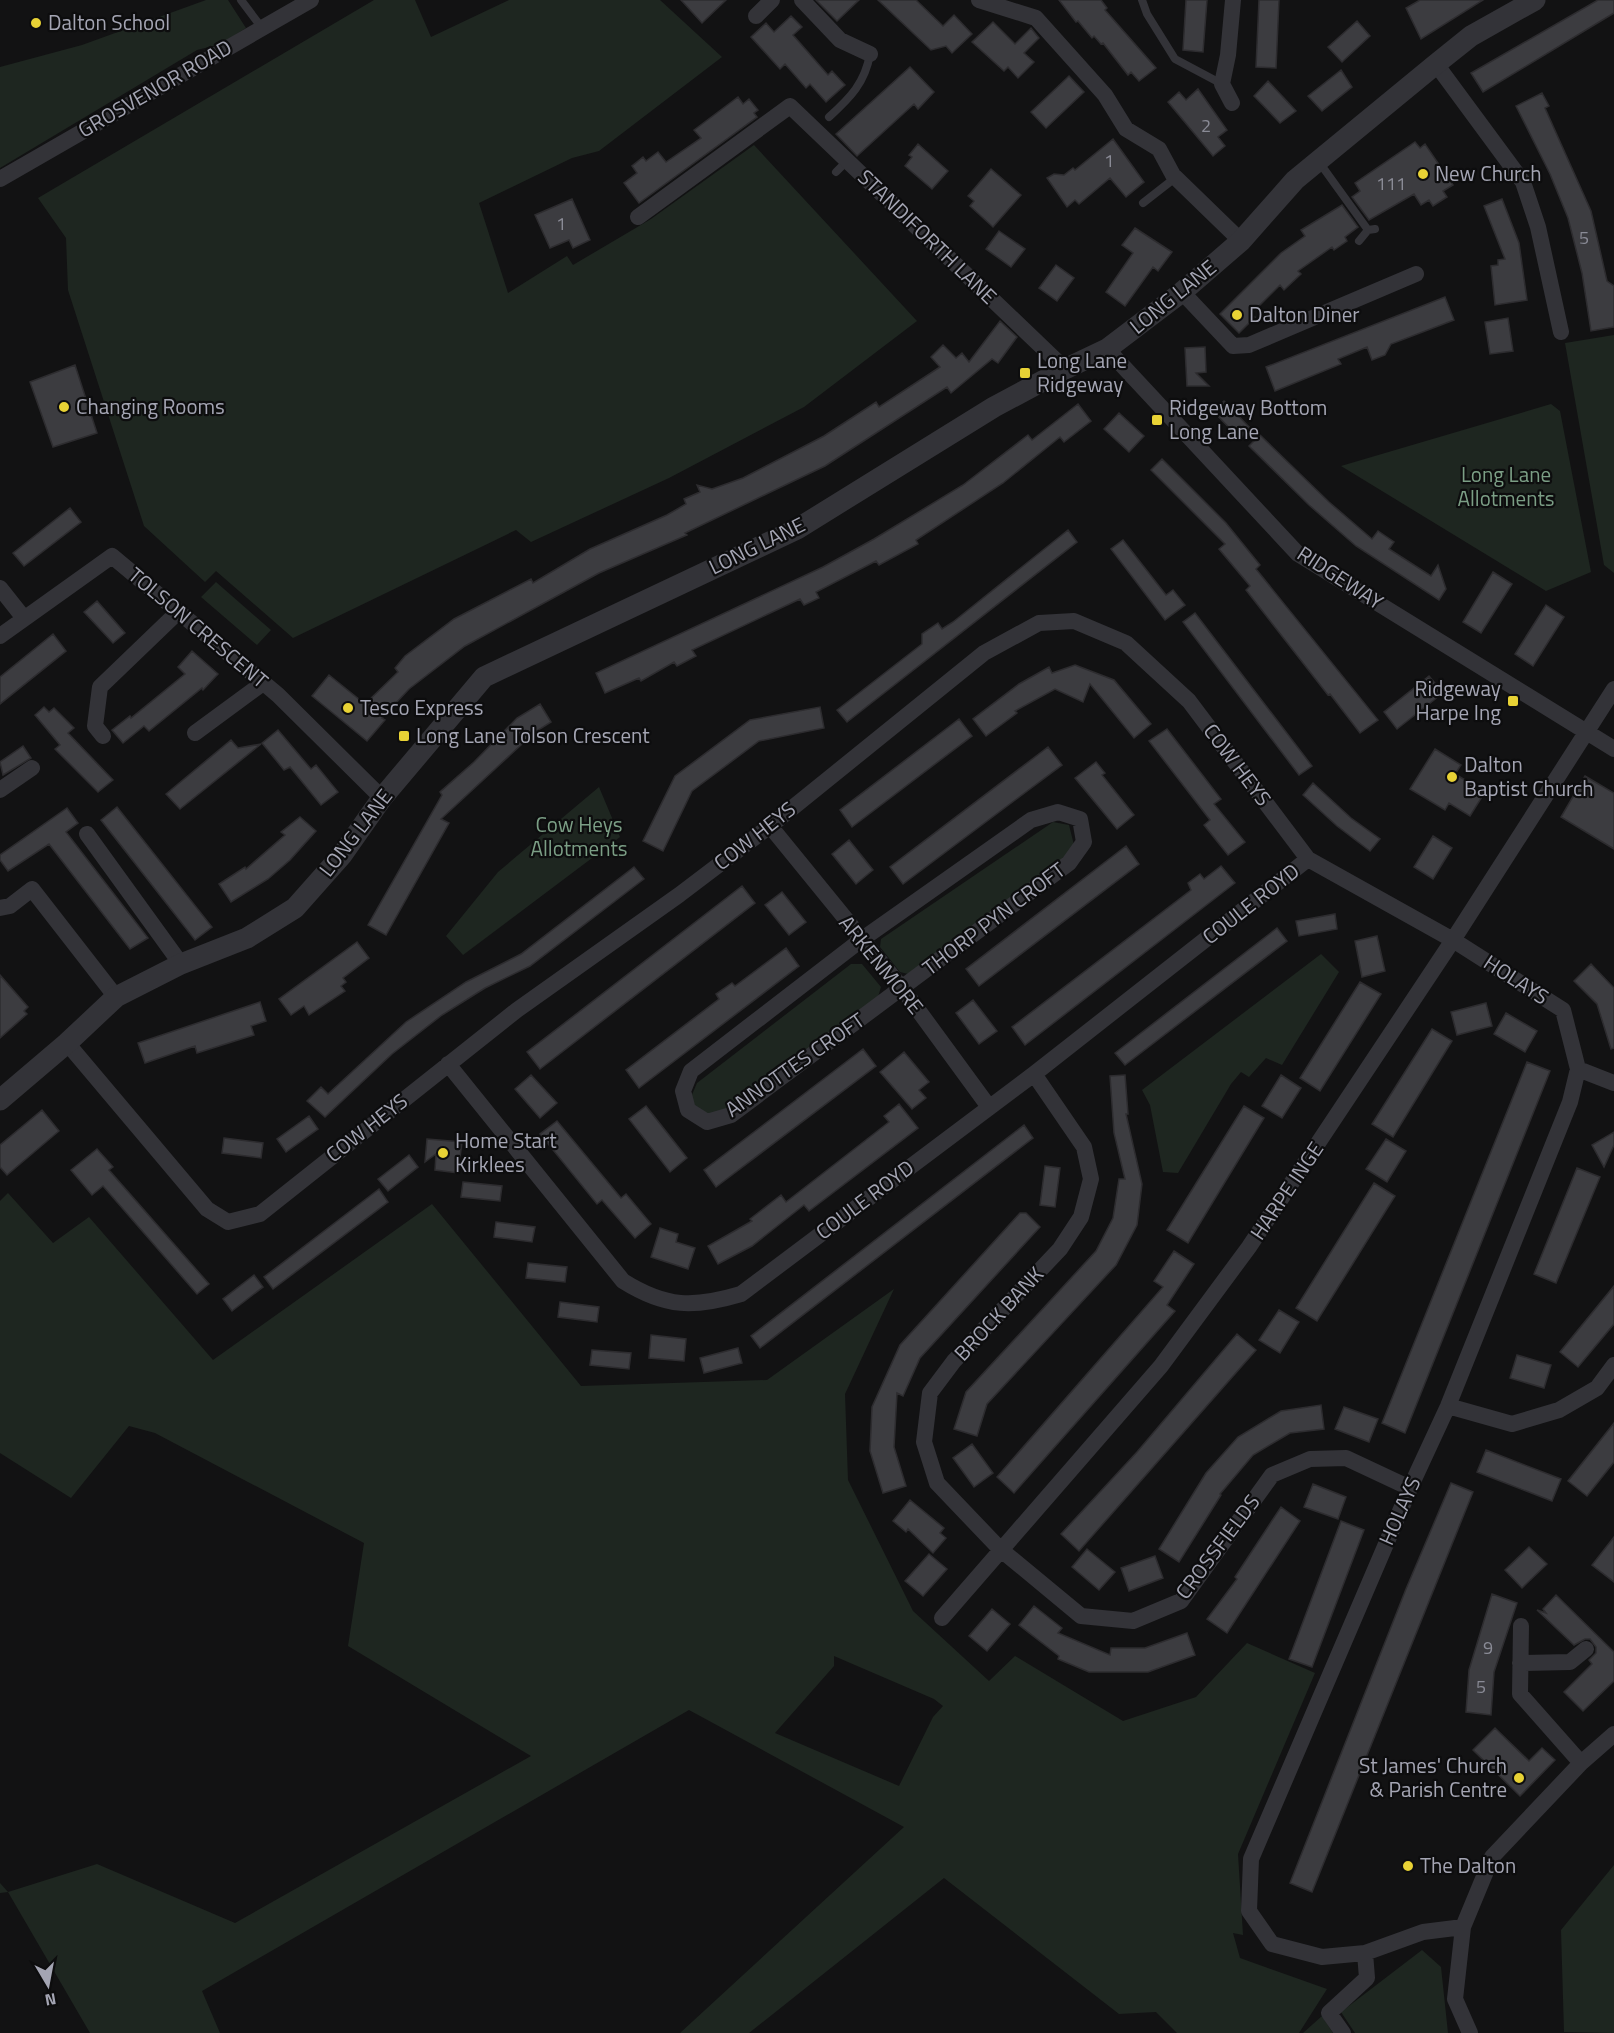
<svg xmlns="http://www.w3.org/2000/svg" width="1614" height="2033" font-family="'Titillium Web',sans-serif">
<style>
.green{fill:#1e2620;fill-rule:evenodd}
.building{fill:#3c3c40;stroke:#2d2c2f;stroke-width:1.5}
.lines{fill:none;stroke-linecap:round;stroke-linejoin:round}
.service{stroke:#333338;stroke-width:8}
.minor{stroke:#333338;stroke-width:16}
.tertiary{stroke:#333338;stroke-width:21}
.poi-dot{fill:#e8d235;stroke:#0d0d0e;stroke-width:2}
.labels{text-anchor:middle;stroke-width:4.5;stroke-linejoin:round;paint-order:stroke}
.number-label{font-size:18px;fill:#8a8b96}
.poi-label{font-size:21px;fill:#a4a5b3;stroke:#0d0d0e;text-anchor:start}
.street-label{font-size:21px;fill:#a4a5b3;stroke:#0d0d0e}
.park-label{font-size:21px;fill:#7b9e85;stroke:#0d0d0e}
</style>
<rect width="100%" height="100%" fill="#121213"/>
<!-- green -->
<path class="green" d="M206,0h22l18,28 -25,16 -24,6 -197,118v-101l82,-22z
M374,0h41l16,37 78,-37h151l62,57 -123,94 -27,7 -93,45 29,90 59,-37 6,9 78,-46 103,-74 163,176 -113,86 -135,71 -138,64 -15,-12 -223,108 -77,-67 -11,11 -61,-56 -76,-236 -2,-52 -28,-40z
M1614,335v238l-10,-8 -39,-222z
M1551,404l9,7 31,161 -45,19 -205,-125z
M216,582l55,48 -14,15 -56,-48z
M599,787l21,50 -157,118 -17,-19 52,-64z
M1053,822l16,3 5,20 -7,11 -159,118 -8,-2 -20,-25 1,-8z
M1321,954l18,18 -57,93 -16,-7 -17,19 -8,-5 -10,12 -53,89 -15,-1 -13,-67 -8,-15z
M851,964h11l19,23 -3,10 -156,115 -12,4 -14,-6 -5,-13 6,-14z
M8,1193l45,50 36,-26 124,143 219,-156 149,182 186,-6 127,-91 -49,105 3,86 65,131 76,70 26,-25 108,65 73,-24 51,-54 68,30 -77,181 5,81 -10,-2 7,25 87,31 -28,44h-122l-21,-21 -37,2 -175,-136 -195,155h-69l224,-206 -215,-117 -487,281 18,42h-130l-82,-141 -8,1v-10l8,9 89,-28 138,59 296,-167 -183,-110 16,-103 -209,-110 -26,-7 -58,72 -71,-45v-252zM834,1656l100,43 9,7 -10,11 -34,69 -124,-53 59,-67z
M1614,1865v168l-50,-1 -3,-102z
M1422,1950l19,17 7,66h-93l-14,-21z
M1322,2016l11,17h-30z"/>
<!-- building -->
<path class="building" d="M681,0h45l-24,23z
M816,0h43l-22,21z
M878,0h38l27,26 11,-11 18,19 -20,19 -6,-7 -15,4z
M1059,0h42l6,8 -2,2 51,58 -17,13 -8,-9 -3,3 -25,-32 -2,1 -7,-8 -2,2 -14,-17 -2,1z
M1186,0h21l-4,52 -20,-2z
M1259,0h20l-3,68 -20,-1z
M1420,0h63l-62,39 -15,-31z
M1598,0h16v13l-131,79 -12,-19z
M791,16l11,11 -9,8 35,40 4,-4 13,14 -19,17 -16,-18 -4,4 -21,-24 -5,5 -29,-32 15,-14 8,9z
M1357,21l13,15 -28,26 -14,-15z
M993,22l22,22 16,-16 8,10 -15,15 10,9 -16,16 -10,-11 -4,4 -32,-29z
M910,67l24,25 -16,17 -4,-5 -57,52 -21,-22z
M1341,70l11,17 -30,24 -14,-15z
M1069,76l15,16 -38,36 -15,-16z
M1268,81l28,30 -16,12 -26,-27z
M1198,89l29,41 -9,7 7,9 -12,10 -45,-54 11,-10 7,8z
M1542,93l7,13 -4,2 46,103 16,70 7,5v41l-23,4 -9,-58 -14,-55 -18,-44 -34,-68z
M738,97l5,7 6,-5 9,11 -4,3 3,4 -118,86 -15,-20 13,-10 -5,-7 11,-9 3,4 12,-9 8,10 35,-24 -7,-8z
M1113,139l31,43 -18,15 -16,-19 -31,26 -4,-4 -8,7 -20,-29 7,-4 10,1 9,-7 2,2z
M1415,142l5,6 5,-4 28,41 -10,6 4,6 -14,9 -4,-6 -8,5 -7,-11 -45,26 -17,-23 8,-6 -5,-8z
M918,144l30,27 -16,18 -27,-23 7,-9 -3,-2z
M991,169l30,26 -28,32 -23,-21 4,-5 -6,-5z
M572,199l18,41 -17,8 -4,-8 -19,8 -15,-33z
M1502,199l17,44 8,57 -32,5 -4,-39 7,-1v-5l7,-1 -21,-53z
M1342,205l16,22 -13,10 2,4 -13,9 -2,-3 -34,24 3,3 -17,16 -4,-5 -29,29 4,3 -16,16 -19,-19 61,-61 24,-17 -4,-6z
M1135,228l37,24 -14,19 -5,-4 -28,39 -19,-14 27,-39 -11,-8z
M999,231l26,18 -14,18 -25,-18z
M1056,265l18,13 -17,23 -18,-13z
M1445,297l9,23 -63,24 -6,11 -13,5 -5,-13 -29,12 3,5 -66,27 -9,-24z
M1508,318l5,33 -23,3 -5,-32z
M1000,321l17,16 -19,26 -6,-4 -41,34 -4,-6 -122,79 -140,67 2,2 -88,38 -134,73 -56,43 -27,29 3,2 -18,21 -55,-45 17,-21 36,29 33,-32 -3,-4 10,-12 49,-37 77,-40 2,4 57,-34 77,-34 19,-11 -2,-5 16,-7 -3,-7 15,4 31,-11 81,-42 52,-34 3,5 61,-40 -9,-10 12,-12 13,13 6,-5 7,9z
M1205,347l1,25 -10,1 13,13h-22l-2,-38z
M75,365l22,68 -44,14 -23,-65z
M1224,401l27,28 -11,10 -27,-28z
M1078,404l13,17 -27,21 -4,-5 -57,46 -87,57 2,4 -39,21 -3,-4 -60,31 3,6 -15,7 -4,-6 -108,51 4,6 -19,10 -3,-4 -33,19 -2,-3 -34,15 -9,-20 227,-106 51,-28 89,-54 65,-50 4,5z
M1119,413l25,23 -15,16 -25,-23z
M1260,435l69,67 43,37 6,-8 16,11 -5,7 42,27 7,-11 8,24 -7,11 -83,-54 -47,-41 -60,-59z
M1162,459l64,64 34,42 -4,4 122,151 -18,13 -30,-39 -2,1 -82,-105 4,-4 -31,-37 6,-5 -74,-74z
M70,508l11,14 -57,44 -11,-13z
M1068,530l9,12 -230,180 -10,-12 85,-66v-10l16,-11 4,6 11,-7z
M1123,540l43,55 7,-5 12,15 -20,15 -54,-71z
M1493,572l19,12 -31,49 -18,-11z
M97,601l28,32 -12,10 -29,-31z
M1546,605l18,12 -31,49 -18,-12z
M1195,613l117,153 -13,9 -116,-153z
M53,634l13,17 -66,53v-27z
M192,651l26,23 -15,16 -1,-2 -53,43 -5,-5 -21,17 -11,-13 18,-14 1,2 54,-44 -7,-7z
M1075,665l39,15 37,44 -17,14 -44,-54 -7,18 -28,-13 -40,22 2,2 -31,23 -13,-17 46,-35 30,-17 3,6z
M1429,676l14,17 -46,36 -13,-17z
M540,704l11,18 -16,10 -94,87 8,4 -63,112 -18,-10 74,-130 -2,-3 34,-30 43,-44z
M44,707l5,5 5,-4 20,20 -6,5 45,47 -15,12 -43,-43 5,-4 -25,-30z
M820,707l4,21 -65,13 -67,50 -29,60 -20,-10 32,-65 75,-56z
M959,719l13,17 -120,91 -12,-17z
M1167,729l54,70 -7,5 31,38 -17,13 -24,-30 6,-5 -61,-79z
M278,730l33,39 5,-4 22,27 -17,13 -31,-38 -6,3 -22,-27z
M231,740l7,8 23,-4 -81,65 -14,-15z
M23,746l8,12 -28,17 -3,-13z
M1048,747l14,18 -159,119 -13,-17z
M1435,749l26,16 -6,9 30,18 -15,24 -21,-13 -4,7 -35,-21z
M1096,762l9,11 -3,2 32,40 -17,14 -42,-51z
M1585,776l29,17v56l-53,-32z
M1313,783l38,35 29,21 -10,12 -33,-25 -34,-31z
M117,807l95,120 -17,13 -94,-120z
M67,808l11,15 -12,9 82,106 -18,11 -81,-105 -41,27 -8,-11v-5z
M300,817l16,14 -26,29 -22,19 -37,23 -12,-18 26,-17 1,2 39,-34 -4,-3z
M1433,836l19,12 -19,31 -19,-12z
M849,840l24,30 -17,14 -24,-30z
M1126,846l13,18 -160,122 -13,-17z
M1221,866l14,17 -210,162 -13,-18 179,-137 -3,-7 12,-9 4,5z
M634,867l10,12 -114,87 -45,22 -43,27 -50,39 -67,63 -18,-16 14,-14 7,7 78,-72 60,-40 55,-28z
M742,886l13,17 -215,166 -13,-17z
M782,892l24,30 -17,13 -24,-30z
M1335,914l2,15 -38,7 -3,-15z
M1277,928l10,13 -162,124 -10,-12z
M1377,936l8,35 -23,6 -7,-36z
M357,942l12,16 -26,20 3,4 -5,4 4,5 -36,24 -5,-9 -13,9 -12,-16z
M786,948l13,18 -160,122 -13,-18 93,-71 -3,-5 16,-11 3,3z
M1591,964l23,24v60l-3,1 -14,-45 -23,-23z
M0,975l28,32 -4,4 3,3 -27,24z
M1360,982l21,12 -61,97 -20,-13z
M973,1000l24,31 -18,13 -23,-31z
M260,1002l6,19 -15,5 3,9 -57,18 -2,-7 -50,17 -7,-20z
M1486,1003l6,23 -35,9 -6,-23z
M1506,1013l31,18 -12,21 -31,-18z
M1432,1029l20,12 -59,96 -21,-13z
M863,1049l13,17 -160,121 -12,-17z
M904,1052l25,30 -10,8 7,8 -14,11 -32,-37z
M1527,1062l23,9 -145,362 -23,-10z
M531,1075l26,28 -17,15 -25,-29z
M1125,1075l3,39h-2l16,70 -5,41 -21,40 -129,139 -10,32 -23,-7 12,-37 130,-141 17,-33 6,-39h6l-11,-46 -4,-57z
M1281,1075l20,13 -19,30 -20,-12z
M899,1104l19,24 -109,83 -5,-6 -52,41 -34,18 -10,-18 44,-25 -2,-2 31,-24 5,7 103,-80 -5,-6z
M646,1106l41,52 -17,14 -41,-53z
M1244,1106l20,12 -76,125 -21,-13z
M42,1110l17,21 -52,44 -7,-8v-22z
M309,1116l9,13 -32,23 -9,-13z
M557,1121l64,77 5,-4 25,30 -16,14 -33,-38 -5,4 -57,-70z
M1024,1125l9,13 -273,210 -9,-12z
M1614,1132v13l-10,22 -12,-22z
M224,1138l39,5 -2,15 -39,-5z
M427,1139l35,3 -4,31 -23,-3 1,-16 -11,8z
M1386,1139l20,12 -19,31 -21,-13z
M97,1149l16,18 -4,3 100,114 -12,10 -94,-108 -11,9 -21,-25z
M409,1155l9,12 -30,24 -10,-12z
M1045,1166l15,2 -5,39 -15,-2z
M1577,1168l23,9 -44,106 -22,-9z
M463,1182l39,4 -2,15 -39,-4z
M1374,1183l21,13 -78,125 -21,-13z
M379,1189l9,13 -115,87 -9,-12z
M1020,1213h6l14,14 -120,131 -17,38 -6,-3 -3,54 12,39 -23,7 -13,-42 2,-44 28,-62z
M496,1222l39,5 -3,15 -38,-5z
M660,1228l18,6 -2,8 19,6 -7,21 -37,-12z
M1174,1251l20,13 -27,41 8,6 -161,182 -17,-16 166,-190 -9,-6z
M528,1263l39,4 -2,15 -39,-4z
M254,1275l9,12 -31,24 -9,-12z
M1614,1286v38l-36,43 -18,-15z
M560,1302l39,5 -2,15 -39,-5z
M1279,1310l20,12 -19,31 -21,-13z
M1237,1334l19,16 -177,201 -18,-17 76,-82z
M651,1335l35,4 -2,22 -35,-3z
M738,1348l4,15 -38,10 -4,-15z
M592,1350l39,3 -2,16 -39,-4z
M1517,1355l34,10 -7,23 -34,-10z
M1321,1405l3,24 -34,4 -37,22 -33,39 1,1 -42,67 -20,-13 47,-76 32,-36 43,-26z
M1344,1407l34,12 -9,23 -34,-13z
M1614,1423v39l-27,34 -19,-15z
M972,1444l21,29 -19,14 -21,-29z
M1486,1450l75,29 -9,22 -75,-29z
M1451,1483l22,9 -161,400 -22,-9 116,-294z
M1313,1484l33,13 -8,22 -34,-12z
M910,1500l34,28 -4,5 6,5 -13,15 -25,-24 -2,3 -13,-11z
M1281,1507l19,14 -73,112 -20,-14 30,-40 -2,-2z
M1341,1521l23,9 -52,137 -23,-8z
M1614,1537v45l-22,-17z
M1529,1547l18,17 -25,24 -17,-18z
M1087,1549l28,23 -16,18 -27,-23z
M929,1554l18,15 -24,27 -18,-15z
M1155,1556l8,22 -34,13 -8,-23z
M1492,1594l25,9 -23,69 -3,43 -25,-3 3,-42z
M1556,1595l58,57v29l-31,30 -19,-19 28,-28 -3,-4 7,-7v-6l-6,-8h-5l-11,6 -37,-35 9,3 -3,-4z
M1034,1606l28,22 -4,5 52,22 1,-7h34l42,-15 8,22 -47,17h-59l-31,-13 1,-3 -40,-31z
M992,1609l18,15 -23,27 -18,-15z
M1495,1728l34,33 13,-13 13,12 -35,36 -47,-46z"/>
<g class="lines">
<!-- service -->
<path class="service" d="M241,0l21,28
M1142,0l5,14 28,45 47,25
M829,117c21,-19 36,-34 41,-63
M1319,162l49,68 7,-1
M836,172l11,-11
M1143,203l32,-25
M1359,241l9,-11"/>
<!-- minor -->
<path class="minor" d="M802,0l38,40 30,14
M979,0l57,18 69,77 21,34 33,20 14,26 68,66
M756,16l16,-16
M1436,64l87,118 15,45 23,105
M1232,103l-10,-19 6,-29 5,-55
M0,179l311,-179
M638,217l152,-111 275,263
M1182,292l51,54 16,-1 167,-71
M1107,349l191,205 316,195
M0,588l23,29
M0,636l112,-80 166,139 104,103
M195,733l68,-50
M103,736l-8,-10 5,-39 78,-75
M0,790l32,-22
M1058,812l22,7 4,23 -15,21 -338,252 -24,7 -19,-12 -5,-19 8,-20 170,-131 170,-120z
M770,826l132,162 87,119
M87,834l94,130
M0,908l10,-2 22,-17 84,108
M67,1043l140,166 21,13 32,-8 257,-204 162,-115 91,-69 214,-173 55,-30 35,-2 52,22 63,58 119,158 145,81 110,70 15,59 -8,33 -122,304 -38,82 -159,371 -2,52 23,33 50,13 43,-4 58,-21 40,-5
M448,1064l175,217c43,27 71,27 118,13l293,-220 274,-215
M1578,1069l36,14
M1034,1074l50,73 7,32 -10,38 -21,32 -106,112 -24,32 -6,49 13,41 63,66 81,67 52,5 48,-20 91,-126 38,-16 36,-1 64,30
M1448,1406l64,18 47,-14 38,-22 17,-23
M942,1618l219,-252 88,-119 204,-307 161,-251
M1521,1626l-1,68 61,69
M1520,1663l50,-1 16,-13
M1343,2033l-14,-20 38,-35 -2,-25
M1470,2033l-15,-34 8,-72 29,-70 89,-94 33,-29"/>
<!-- tertiary -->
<path class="tertiary" d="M0,1100l67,-57 49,-46 65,-33 66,-26 48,-30 47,-53 40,-57 102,-121 313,-148 197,-122 71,-38 42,-20 75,-57 59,-51 54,-61 141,-116 35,-28 64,-36"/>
</g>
<!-- markers -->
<g class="poi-dot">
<circle cx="36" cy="23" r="6"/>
<circle cx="1423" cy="174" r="6"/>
<circle cx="1237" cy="315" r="6"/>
<rect x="1019" y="367" width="12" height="12" rx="3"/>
<circle cx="64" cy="407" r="6"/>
<rect x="1151" y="414" width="12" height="12" rx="3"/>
<rect x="1507" y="695" width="12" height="12" rx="3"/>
<circle cx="348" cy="708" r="6"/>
<rect x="398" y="730" width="12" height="12" rx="3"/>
<circle cx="1452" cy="777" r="6"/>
<circle cx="443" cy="1153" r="6"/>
<circle cx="1519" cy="1778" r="6"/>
<circle cx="1408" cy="1866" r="6"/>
</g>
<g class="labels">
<!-- number labels -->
<g class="number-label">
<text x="1206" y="132">2</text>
<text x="1109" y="167">1</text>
<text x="1391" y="190">111</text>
<text x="561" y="230">1</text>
<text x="1584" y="244">5</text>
<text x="1488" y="1654">9</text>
<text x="1481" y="1693">5</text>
</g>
<!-- poi labels -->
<g class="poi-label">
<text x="48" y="30">Dalton School</text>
<text x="1435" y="181">New Church</text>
<text x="1249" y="322">Dalton Diner</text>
<text x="1037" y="368">Long Lane<tspan x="1037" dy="24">Ridgeway</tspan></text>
<text x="76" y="414">Changing Rooms</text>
<text x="1169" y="415">Ridgeway Bottom<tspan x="1169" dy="24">Long Lane</tspan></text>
<text x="1501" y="696" text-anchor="end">Ridgeway<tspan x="1501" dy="24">Harpe Ing</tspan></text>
<text x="360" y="715">Tesco Express</text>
<text x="416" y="743">Long Lane Tolson Crescent</text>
<text x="1464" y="772">Dalton<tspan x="1464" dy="24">Baptist Church</tspan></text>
<text x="455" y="1148">Home Start<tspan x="455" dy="24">Kirklees</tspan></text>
<text x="1507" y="1773" text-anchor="end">St James' Church<tspan x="1507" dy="24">&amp; Parish Centre</tspan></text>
<text x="1420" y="1873">The Dalton</text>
</g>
<!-- street labels -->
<g class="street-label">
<text transform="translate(155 89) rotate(-30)" y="7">GROSVENOR ROAD</text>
<text transform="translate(927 237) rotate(44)" y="7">STANDIFORTH LANE</text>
<text transform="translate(1173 297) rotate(-39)" y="7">LONG LANE</text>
<text transform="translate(757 546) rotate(-26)" y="7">LONG LANE</text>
<text transform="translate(1340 578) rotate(33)" y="7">RIDGEWAY</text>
<text transform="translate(198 628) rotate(40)" y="7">TOLSON CRESCENT</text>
<text transform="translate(1237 765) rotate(53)" y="7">COW HEYS</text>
<text transform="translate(356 833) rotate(-52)" y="7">LONG LANE</text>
<text transform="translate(755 836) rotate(-38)" y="7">COW HEYS</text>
<text transform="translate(1251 904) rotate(-38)" y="7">COULE ROYD</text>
<text transform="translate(994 919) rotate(-37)" y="7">THORP PYN CROFT</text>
<text transform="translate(881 965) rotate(51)" y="7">ARKENMORE</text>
<text transform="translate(1516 980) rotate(33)" y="7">HOLAYS</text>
<text transform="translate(795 1065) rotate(-35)" y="7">ANNOTTES CROFT</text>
<text transform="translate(367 1128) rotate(-38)" y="7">COW HEYS</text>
<text transform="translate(1287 1191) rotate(-56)" y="7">HARPE INGE</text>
<text transform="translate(865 1200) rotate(-37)" y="7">COULE ROYD</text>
<text transform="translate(999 1314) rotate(-47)" y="7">BROCK BANK</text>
<text transform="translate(1400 1511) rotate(-66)" y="7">HOLAYS</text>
<text transform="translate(1218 1547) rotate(-53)" y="7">CROSSFIELDS</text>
</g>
<!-- park labels -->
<g class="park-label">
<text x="1506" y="482">Long Lane<tspan x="1506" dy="24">Allotments</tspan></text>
<text x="579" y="832">Cow Heys<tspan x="579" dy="24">Allotments</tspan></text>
</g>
</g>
<!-- north arrow -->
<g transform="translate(48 1985) rotate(170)" stroke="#0d0d0e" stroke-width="4.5" paint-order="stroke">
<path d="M0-4.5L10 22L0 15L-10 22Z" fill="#a4a5b3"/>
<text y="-9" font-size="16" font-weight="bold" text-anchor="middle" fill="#a4a5b3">N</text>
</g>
</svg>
